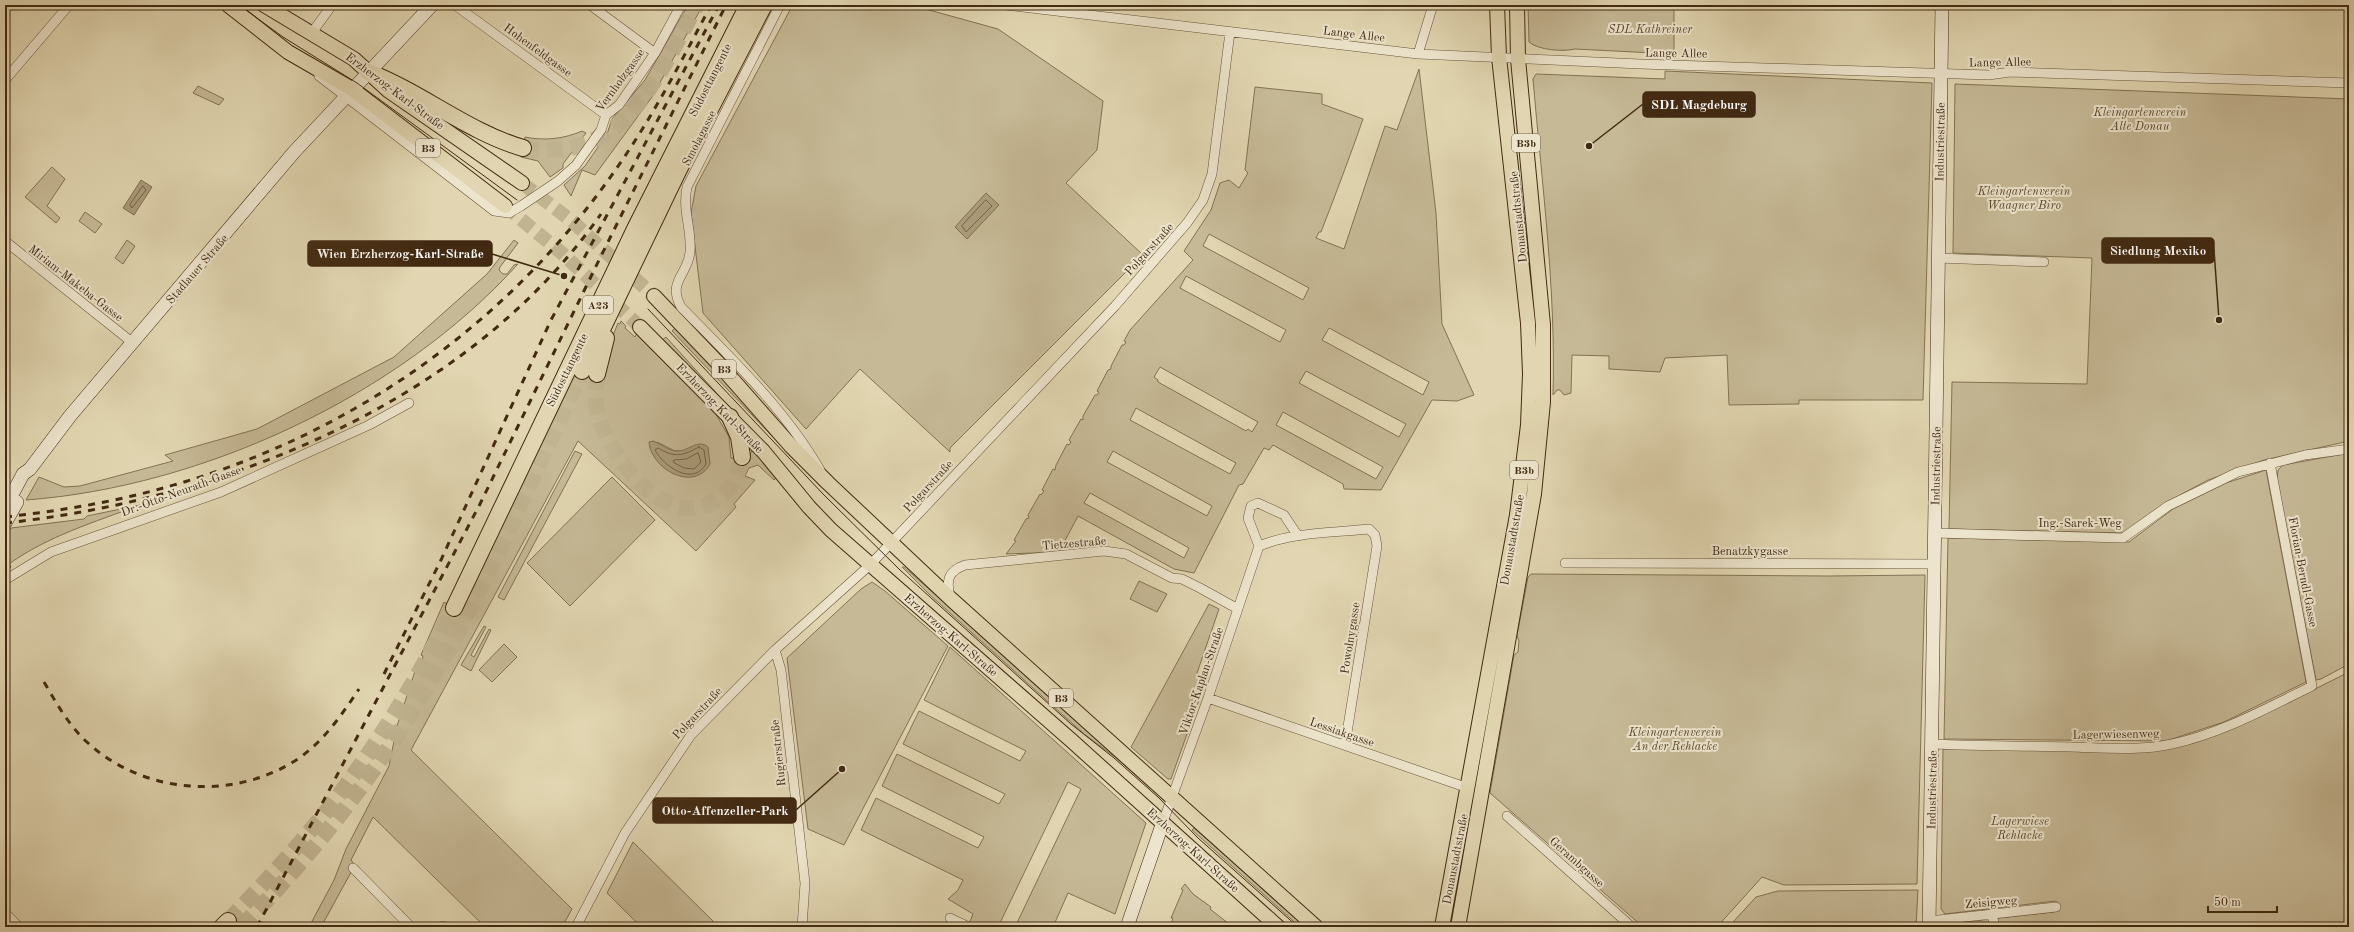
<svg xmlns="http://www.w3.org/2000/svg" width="2354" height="932" font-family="'Old Standard TT',serif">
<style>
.green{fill:#c6b996;stroke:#847254;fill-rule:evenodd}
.water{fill:#ab9c7b;stroke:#816e51}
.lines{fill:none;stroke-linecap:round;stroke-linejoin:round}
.shore{stroke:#766346;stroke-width:1}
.primary-tunnel{stroke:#c1b491;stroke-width:14;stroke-dasharray:14 7;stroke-linecap:butt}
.highway-tunnel{stroke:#c1b491;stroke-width:16;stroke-dasharray:16 8;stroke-linecap:butt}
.street-casing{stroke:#6a553a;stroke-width:10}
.secondary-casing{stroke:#422a12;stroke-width:14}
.primary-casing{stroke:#422a12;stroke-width:16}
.highway-casing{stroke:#422a12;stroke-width:18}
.street{stroke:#ece4cc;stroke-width:9}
.secondary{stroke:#ece4cc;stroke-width:13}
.primary{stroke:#e1d6b1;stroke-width:14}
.highway{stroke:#e1d6b1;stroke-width:16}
.tram{stroke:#422a12;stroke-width:1}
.rail{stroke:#422a12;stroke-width:3;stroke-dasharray:7 7;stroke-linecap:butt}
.labels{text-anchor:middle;stroke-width:4;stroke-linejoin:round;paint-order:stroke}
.shield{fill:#ece4cc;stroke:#75624a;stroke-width:1}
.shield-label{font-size:11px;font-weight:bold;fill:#422a12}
.park-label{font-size:12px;font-style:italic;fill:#5c472c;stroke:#ece4cc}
.street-label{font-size:12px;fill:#422a12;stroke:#ece4cc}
.leader{fill:none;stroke:#422a12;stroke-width:1.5}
.callout-dot{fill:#422a12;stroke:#ece4cc;stroke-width:1.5}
.callout{fill:#422a12;stroke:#422a12;stroke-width:1.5}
.callout-label{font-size:13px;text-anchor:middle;font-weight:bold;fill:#fff}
</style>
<rect width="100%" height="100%" fill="#e1d6b1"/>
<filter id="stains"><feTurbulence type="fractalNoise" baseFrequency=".005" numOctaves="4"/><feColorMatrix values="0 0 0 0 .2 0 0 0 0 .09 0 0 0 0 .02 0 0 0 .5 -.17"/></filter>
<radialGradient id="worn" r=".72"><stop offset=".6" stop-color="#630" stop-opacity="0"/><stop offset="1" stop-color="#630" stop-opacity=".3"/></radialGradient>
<!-- green -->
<path class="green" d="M688,5h15l-51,92 -57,78 -13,-5 -11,26 -7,-11 21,-19 22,-32 5,-15 33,-39z
M795,5h116l87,24 105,72 -6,49 -31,33 77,72 -193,193v4l-90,-83 -54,60 -103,-116 -12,-100 5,-27 94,-176z
M1528,5h146v49l-99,-5c-12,3 -37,1 -46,-7z
M1419,69l17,144 6,111 32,71 -17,6 -25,-1 -51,90 -37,-1 -1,-5 -70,-39 -4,5 -5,-2 -21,36 -4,1 -45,88 -20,-4 -96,-53 -19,36 -53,2 10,-13 -2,-1 12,-21 3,-1 -1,-3 12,-21 1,1 3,-4 -2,-1 11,-21 2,1 1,-5 11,-21 2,1 2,-3 -2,-2 12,-21 2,1v-4l12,-21h2l2,-3 -2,-1 11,-21 3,-1v-3l11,-21h2l2,-3 -2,-1 6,-11 63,-70 -9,-9 27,-41 9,-27 9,-3 10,8 9,-15 -3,-3 10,-83 67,7v10l41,15c-14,40 -27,74 -42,113h-2l-3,6 28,11 41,-123 12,4zM1209,234l100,54 -6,12 -100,-54zM1186,276l100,54 -6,12 -100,-54zM1329,328l100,54 -6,13 -101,-55zM1160,367l98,55 -6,10 -4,-3 -2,2 -88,-49v-2l-4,-3zM1306,371l100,53 -7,13 -100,-54zM1136,408l100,55 -6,11 -100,-54zM1283,412l100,55 -7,12 -100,-54zM1113,451l99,55 -5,10 -100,-54zM1090,493l99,55 -5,10 -100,-55z
M1665,71l267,12 -9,317h-124v4l-70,1 -2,-50 -62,3 -5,14 -51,-3v-13l-37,-1 -1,38 -7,2 -4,-5h-3l-4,5c3,-106 -11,-210 -20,-316l3,-5 129,5z
M1955,84l394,15v342l-85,19 -56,20 -43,23 -41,30 -175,-4 3,-147 135,2 5,-126 -139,-5z
M198,86l26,13 -5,6 -26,-12z
M582,131l4,2 -23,31v4l-13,9 -12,-16 -17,-4 4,-20c19,4 39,2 57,-6z
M52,167l13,12 -18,27 13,12 -4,5 -31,-26z
M85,212l17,12 -7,9 -16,-12z
M127,240l8,6 -12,18 -8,-6z
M514,240l4,3 -18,24 -1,3 4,4h4l7,-9 4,-1c-119,132 -316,223 -492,236l13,-23 25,10 16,-1 93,-25 -8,-6 92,-26 137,-72 93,-83z
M621,321l5,5 -1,2 10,9 2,-4 77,78 15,26 2,21 18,2 3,-11 25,28 -3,3 -16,-15 -9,3 -4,8 10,4 -21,24 2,3 -40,44 -118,-110 -167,309 161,159 -10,18h-77l-112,-110 -22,43 4,5 -34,62h-12l25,-47 12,-31 43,-83 8,-40 22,-67 3,1 1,-4 -2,-1 23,-53 5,3 -2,3 13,6 114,-244 14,6 16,1 6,-34 8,-20 2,1zM657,442l18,9h9l-11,22 -18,-15z
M677,326l116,128h-4l-117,-123z
M666,337l74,82 12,11 -2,1 -89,-90z
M575,451l7,3 -78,146 -6,-3z
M2349,453v211l-28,15 -5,1 -39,-200 1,-10 5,-5z
M2266,470l40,212 -82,40 -58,19 -222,-2 4,-201 181,4 44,-33 53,-26z
M612,477l43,43 -85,86 -43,-43z
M140,505c-45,17 -92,31 -131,59l2,3 -6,4v-31l6,-12 73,-9 3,-3z
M902,567h2l248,219 -2,2 -35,-31 -31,-23 -155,-140z
M1531,574l298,2 96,-1 -8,309 -133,1 -22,-8 -45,50h-74l-153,-134 24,-138 4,-3 1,-11 -2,-5 11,-59z
M1139,581l28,13 -10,18 -27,-13z
M872,582l13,9 63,55 -104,199 -36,-16 -21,-171 74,-69z
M1209,604l10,5 -22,64 7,13 -33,93h-3l-37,-32z
M484,626l2,1 -15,28 3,2 15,-28 2,1 -20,41 -10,-6z
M504,644l13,13 -25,25 -13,-12z
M950,647l196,176 -31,91 -47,-21 -15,34h-38l66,-138 -13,-7 -70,145h-22l-7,-3 4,-10 -25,-15 10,-9 5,-10 -102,-50 15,-32 102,50 6,-11 -102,-51 15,-32 102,50 6,-10 -102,-50 16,-33 101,50 6,-10 -102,-51z
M2349,672v255h-404v-3l109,-12 4,-7 -2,-4 -111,13 -4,-5 2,-160 230,-1 140,-58z
M1194,828l113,99h-7l-108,-97z
M633,842l86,85h-78l-34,-34z
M1185,884l8,10 18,13 -1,2 23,18h-63l3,-9h-2l12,-28 -2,-1z
M1918,890l-2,37h-185l2,-5 23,-25 22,-6z"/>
<!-- water -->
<path class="water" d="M141,180l11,7 -18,28 -11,-7z
M986,193l13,12 -32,34 -12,-12z
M653,441c8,3 15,9 23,10 13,1 21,-13 32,-4l2,17c-16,29 -59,5 -61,-22z"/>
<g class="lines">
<!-- shore -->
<path class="shore" d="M143,186l3,4 -14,18 -2,-3z
M986,200l6,6 -26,26 -4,-6z
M699,447l5,3 2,14c-13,23 -43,2 -51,-14l3,-2c17,10 24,8 41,-1z
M698,453l3,9 -7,7 -10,-1 -11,-6 1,-2 12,-1z"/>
<!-- primary-tunnel -->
<path class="primary-tunnel" d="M522,183l51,39 81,74
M505,206l58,48 77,73"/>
<!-- highway-tunnel -->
<path class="highway-tunnel" d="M523,148c101,17 133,-70 174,-143
M597,374c-1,14 -3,29 1,42 12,41 69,117 118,84 16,-11 23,-25 26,-43
M228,921c35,-36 69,-73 101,-113 48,-62 89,-130 125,-200
M241,927c64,-65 122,-136 170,-214 68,-108 117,-227 171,-342"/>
<!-- street casing -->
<g class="street-casing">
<path id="street" d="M455,5l151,110
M590,5l65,48
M780,5l-93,182c-5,23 5,43 3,65 -2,23 -23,29 -9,55 49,50 104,102 139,163
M1006,5l412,49 222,10 349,11 21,-3 339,11
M311,34l21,-29
M1418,54l15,-49
M319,76l175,135 15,2 12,-7 37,-25 18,-16 25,-35 5,-15 13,-10 36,-52 26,-48
M5,80l64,-75
M5,241l128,102
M1938,258l106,4
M1935,533l188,5 45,-32 70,-34 67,-17 44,-6
M1259,546l-11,-28 3,-12 7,-3 26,12 14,21
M1565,563l369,1
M5,580l46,-28 170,-60 148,-67 40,-22
M950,597c-4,-17 -2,-26 15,-32l139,-14 22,3 46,24 10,1 18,9 38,21
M775,650l6,20 24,213 -3,44
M1208,698l260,90
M1933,744c46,2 93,2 139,3 33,1 68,4 100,-3 50,-11 95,-36 140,-58l-42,-223
M1507,816l125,111
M1163,822l45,-124 51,-152c34,-14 73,-13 110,-17l6,6 2,11 -32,199
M353,868l58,59
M5,913l14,14
M1992,914l3,13
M950,918l19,9
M1929,921l127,-14
M442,927l1,-1
M576,927l49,-94 66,-98 84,-85 95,-85 245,-259 72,-83 16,-23 9,-26 18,-142"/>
</g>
<!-- secondary casing -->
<g class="secondary-casing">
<path id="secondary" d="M5,508l18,-34 7,-5 40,-53 225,-265 137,-146
M5,523l12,-21
M1127,927l36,-105
M1929,927l13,-922"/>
</g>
<!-- primary casing -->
<g class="primary-casing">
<path id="primary" d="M228,5l60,47 64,37 153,117
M264,5l90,54 35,32 133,92
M654,296l63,66 74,84 37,37 123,116 365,328
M640,327l123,124 46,56 22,23 241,211 206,186
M1442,927l75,-412 11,-90 2,-51 -2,-51 -29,-266 -2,-52
M1458,927l76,-433 9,-92v-77l-25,-266 -1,-54"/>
</g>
<!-- highway casing -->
<g class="highway-casing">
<path id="highway" d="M368,72c53,20 100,60 155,76
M582,371l97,-202 85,-164
M597,374l9,-36
M730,417l9,20 3,20
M454,608l181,-379 113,-224
M222,927l6,-6"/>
</g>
<!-- street -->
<use href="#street" class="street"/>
<!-- secondary -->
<use href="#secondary" class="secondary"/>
<!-- primary -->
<use href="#primary" class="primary"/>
<!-- highway -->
<use href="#highway" class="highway"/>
<!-- tram -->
<path class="tram" d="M239,5l44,32 74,46 160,117
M648,309l176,186 76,75 171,154 43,34 45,40 39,40 100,89"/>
<!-- rail -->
<path class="rail" d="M5,517c43,-5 85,-11 127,-21 196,-46 366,-159 482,-324 37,-52 67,-110 97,-167
M5,523c222,-24 464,-121 596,-309
M384,674l57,-114 110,-240 168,-315
M44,682c13,22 25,44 44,61 58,53 151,58 214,13 24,-18 41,-43 57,-67
M257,927l223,-423 121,-248 125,-251"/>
</g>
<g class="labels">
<!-- shield labels -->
<g class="shield">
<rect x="1512" y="134" width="28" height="18" rx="3"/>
<rect x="416" y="139" width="24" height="18" rx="3"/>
<rect x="583" y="296" width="30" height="18" rx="3"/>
<rect x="712" y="360" width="24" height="18" rx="3"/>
<rect x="1510" y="461" width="28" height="18" rx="3"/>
<rect x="1049" y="689" width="24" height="18" rx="3"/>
</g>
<g class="shield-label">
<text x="1526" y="147">B3b</text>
<text x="428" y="152">B3</text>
<text x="598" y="309">A23</text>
<text x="724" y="373">B3</text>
<text x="1524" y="474">B3b</text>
<text x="1061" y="702">B3</text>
</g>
<!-- park labels -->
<g class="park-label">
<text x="1650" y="33">SDL Kathreiner</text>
<text x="2140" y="116">Kleingartenverein<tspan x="2140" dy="14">Alte Donau</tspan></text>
<text x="2024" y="195">Kleingartenverein<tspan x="2024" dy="14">Waagner Biro</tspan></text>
<text x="1675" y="736">Kleingartenverein<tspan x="1675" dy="14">An der Rehlacke</tspan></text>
<text x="2020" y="825">Lagerwiese<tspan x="2020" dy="14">Rehlacke</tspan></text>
</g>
<!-- street labels -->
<g class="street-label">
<text transform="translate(1354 34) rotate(7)" y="4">Lange Allee</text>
<text transform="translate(538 50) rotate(36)" y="4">Hohenfeldgasse</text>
<text transform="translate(1676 53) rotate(1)" y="4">Lange Allee</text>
<text transform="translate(2000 62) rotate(-1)" y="4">Lange Allee</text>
<text transform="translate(620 80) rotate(-54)" y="4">Vernholzgasse</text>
<text transform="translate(710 80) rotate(-63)" y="4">Südosttangente</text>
<text transform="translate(395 91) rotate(37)" y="4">Erzherzog-Karl-Straße</text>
<text transform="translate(699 138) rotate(-63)" y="4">Smolagasse</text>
<text transform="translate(1940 142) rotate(-89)" y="4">Industriestraße</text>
<text transform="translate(1518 217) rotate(-96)" y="4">Donaustadtstraße</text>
<text transform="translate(1149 249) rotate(-48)" y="4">Polgarstraße</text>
<text transform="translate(197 269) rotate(-49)" y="4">Stadlauer Straße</text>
<text transform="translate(76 283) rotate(38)" y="4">Miriam-Makeba-Gasse</text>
<text transform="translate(567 370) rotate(-64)" y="4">Südosttangente</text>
<text transform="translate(720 408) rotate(46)" y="4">Erzherzog-Karl-Straße</text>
<text transform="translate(1936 466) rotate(-89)" y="4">Industriestraße</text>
<text transform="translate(928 486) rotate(-47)" y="4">Polgarstraße</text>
<text transform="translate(181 491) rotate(-20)" y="4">Dr.-Otto-Neurath-Gasse</text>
<text x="2080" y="527">Ing.-Sarek-Weg</text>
<text transform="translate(1512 540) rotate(-80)" y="4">Donaustadtstraße</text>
<text transform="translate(1074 543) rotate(-5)" y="4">Tietzestraße</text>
<text x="1750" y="555">Benatzkygasse</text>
<text transform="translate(2303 572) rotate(79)" y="4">Florian-Berndl-Gasse</text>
<text transform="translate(951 635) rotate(41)" y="4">Erzherzog-Karl-Straße</text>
<text transform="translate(1350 638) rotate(-81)" y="4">Powolnygasse</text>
<text transform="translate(1201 681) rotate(-71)" y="4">Viktor-Kaplan-Straße</text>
<text transform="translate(697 713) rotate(-47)" y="4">Polgarstraße</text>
<text transform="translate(1342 732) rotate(19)" y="4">Lessiakgasse</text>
<text transform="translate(2116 734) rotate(-1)" y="4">Lagerwiesenweg</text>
<text transform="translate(778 753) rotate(-96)" y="4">Rugierstraße</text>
<text transform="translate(1932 790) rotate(-89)" y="4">Industriestraße</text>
<text transform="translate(1193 850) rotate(42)" y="4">Erzherzog-Karl-Straße</text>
<text transform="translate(1455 859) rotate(-79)" y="4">Donaustadtstraße</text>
<text transform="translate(1577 862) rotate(42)" y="4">Gerambgasse</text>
<text transform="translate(1991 902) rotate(-5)" y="4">Zeisigweg</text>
</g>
</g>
<!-- callouts -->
<path class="leader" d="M1589 146L1643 104M2219 320L2214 250M564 276L492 254M842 769L796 810"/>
<g class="callout-dot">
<circle cx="1589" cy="146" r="4"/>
<circle cx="2219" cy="320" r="4"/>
<circle cx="564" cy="276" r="4"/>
<circle cx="842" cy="769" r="4"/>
</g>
<g class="callout">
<rect x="1643" y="92" width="112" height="25" rx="4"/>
<rect x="2102" y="238" width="112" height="25" rx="4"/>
<rect x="308" y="241" width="184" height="25" rx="4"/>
<rect x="653" y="798" width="143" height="25" rx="4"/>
</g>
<g class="callout-label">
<text x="1699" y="109">SDL Magdeburg</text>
<text x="2158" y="255">Siedlung Mexiko</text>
<text x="400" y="258">Wien Erzherzog-Karl-Straße</text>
<text x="725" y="815">Otto-Affenzeller-Park</text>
</g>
<!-- margin -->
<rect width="2354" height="932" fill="none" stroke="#e1d6b1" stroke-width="20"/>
<rect x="6" y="6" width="2342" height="920" fill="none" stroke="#422a12" stroke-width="2"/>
<rect x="10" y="10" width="2334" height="912" fill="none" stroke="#422a12"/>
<!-- scale -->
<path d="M2208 906v6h69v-6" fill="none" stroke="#422a12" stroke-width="2"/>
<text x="2214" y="906" font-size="12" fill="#422a12" stroke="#ece4cc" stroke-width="3" paint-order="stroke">50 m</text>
<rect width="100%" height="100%" filter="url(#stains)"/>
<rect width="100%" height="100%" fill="url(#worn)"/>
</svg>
